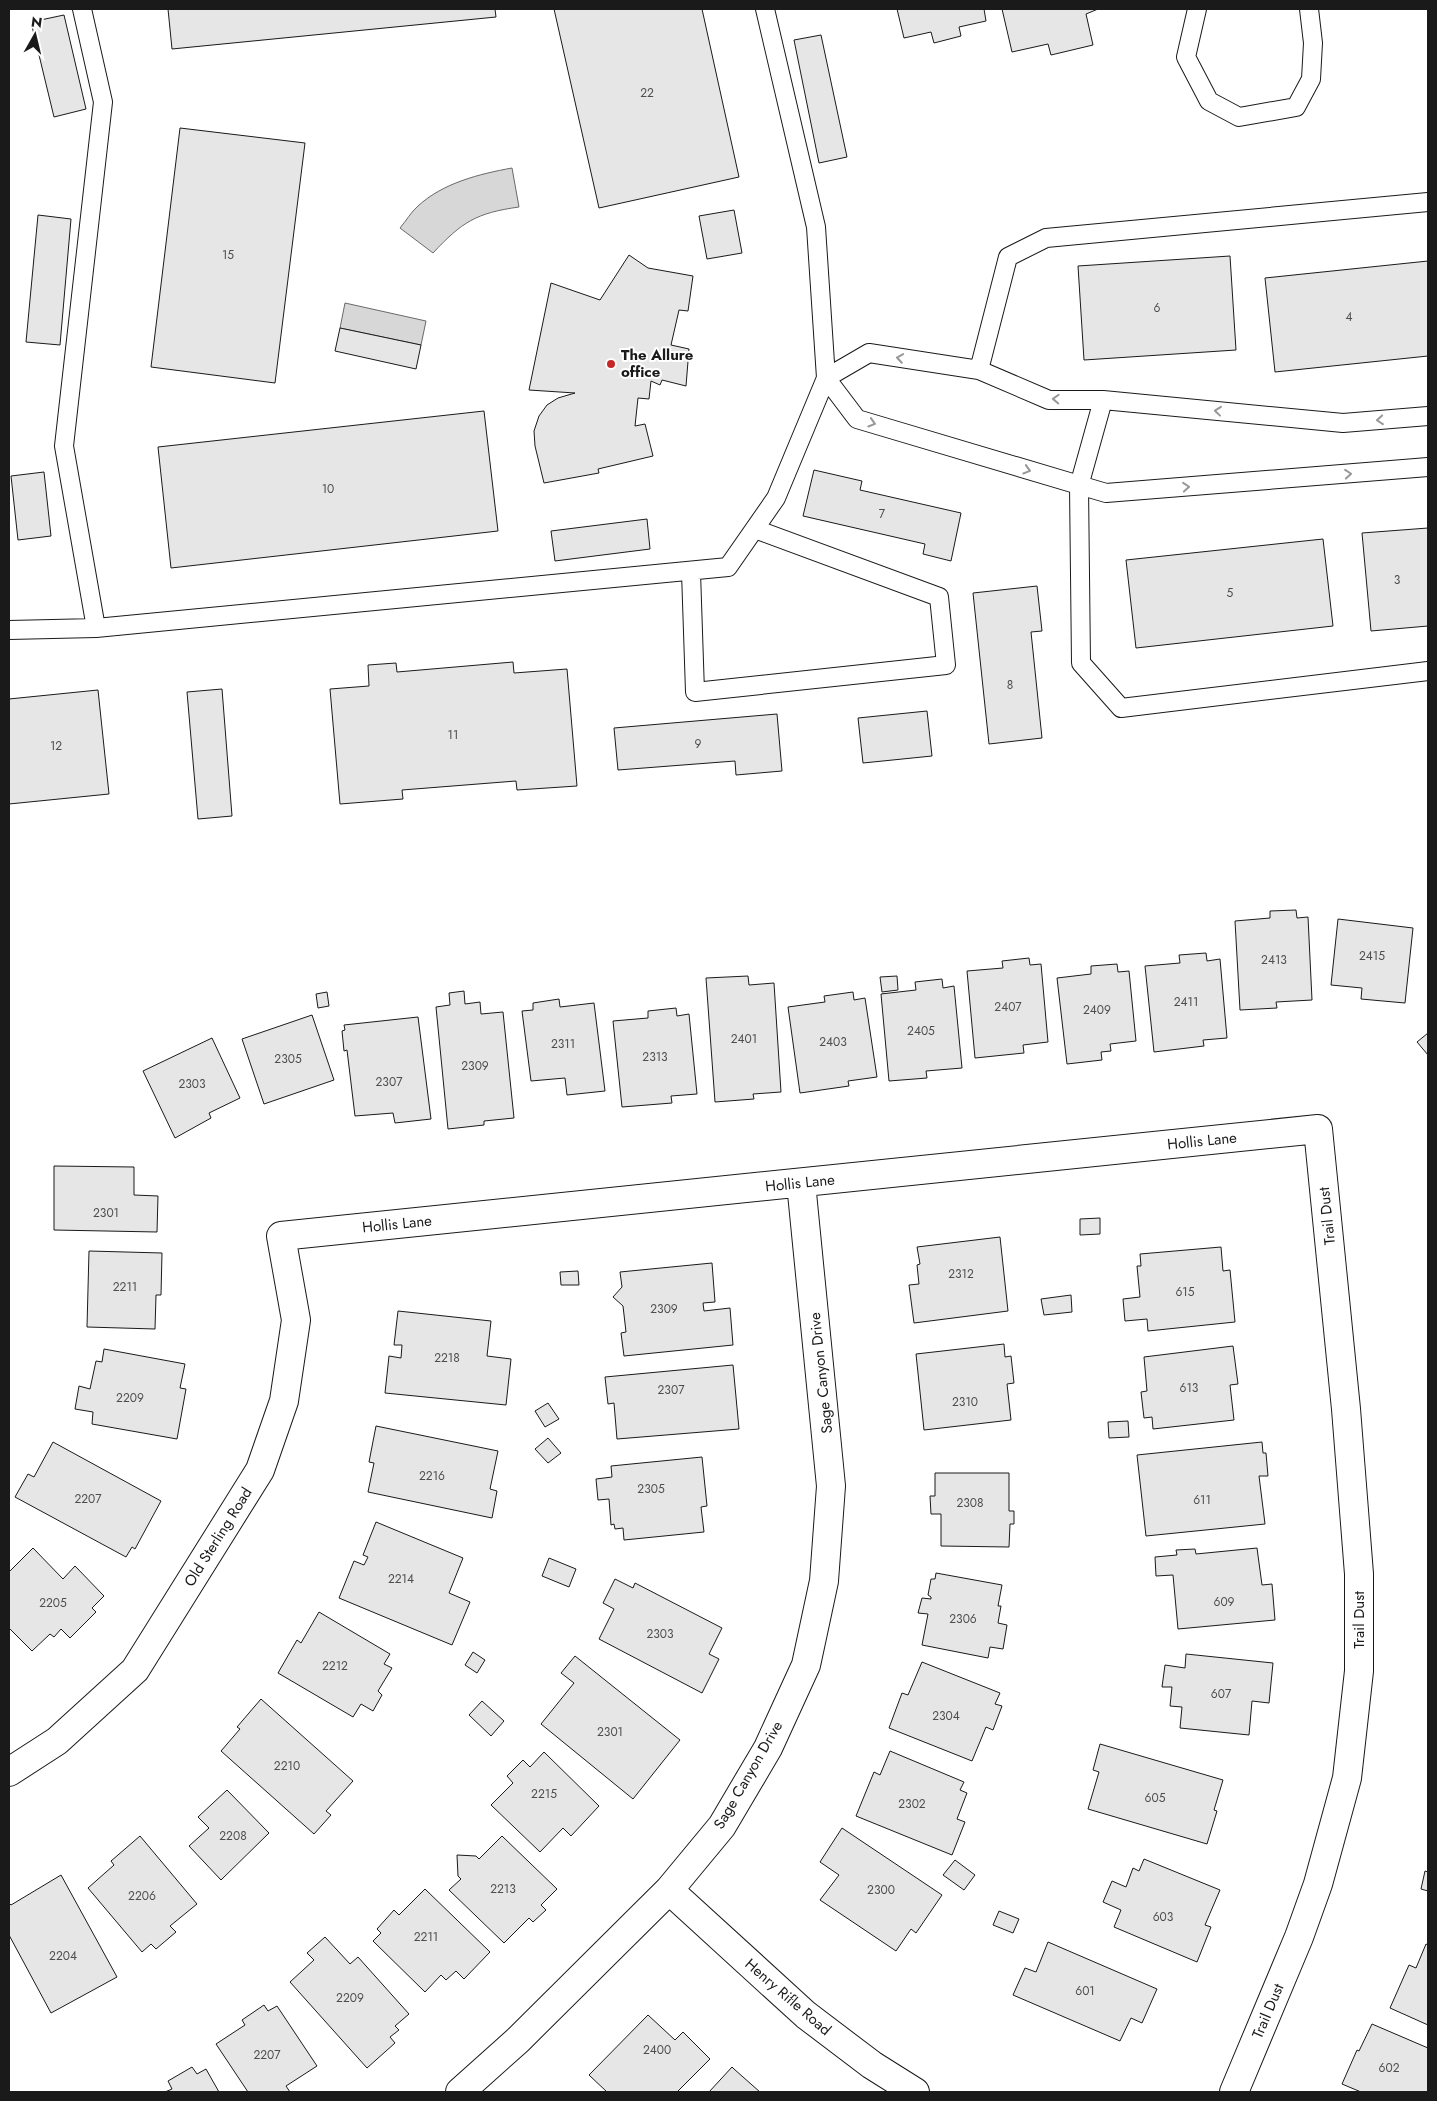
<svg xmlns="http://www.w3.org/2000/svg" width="1437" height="2101" font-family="Jost,sans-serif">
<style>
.water{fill:#d7d7d7;stroke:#6a6a6a}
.building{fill:#e6e6e6;stroke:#1a1a1a}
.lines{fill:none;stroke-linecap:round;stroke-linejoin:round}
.service-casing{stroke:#1a1a1a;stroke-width:20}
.minor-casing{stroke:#1a1a1a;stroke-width:30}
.service{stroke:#fff;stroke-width:18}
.minor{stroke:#fff;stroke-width:28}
.oneway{stroke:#989898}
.poi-dot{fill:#c62828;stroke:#fff;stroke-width:2}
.labels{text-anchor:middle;stroke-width:4;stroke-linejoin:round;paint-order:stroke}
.number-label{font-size:12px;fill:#4d4d4d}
.poi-label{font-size:15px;font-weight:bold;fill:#1a1a1a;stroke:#fff;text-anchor:start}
.street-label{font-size:15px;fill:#1a1a1a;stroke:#fff}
</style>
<rect width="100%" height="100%" fill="#fff"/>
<!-- water -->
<path class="water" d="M512,168l7,39c-43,6 -57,15 -86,46l-33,-25c6,-7 11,-16 18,-22 25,-23 61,-32 94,-38z
M345,303l81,18 -5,24 -81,-17z"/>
<!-- building -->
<path class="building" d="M168,9h327l1,8 -324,32z
M554,9h148l37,168 -140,31z
M897,9h87l2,12 -27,6 2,9 -27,7 -3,-11 -27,6z
M1002,9h96l-12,5 7,31 -42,10 -3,-11 -36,8z
M64,15l22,94 -32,8 -23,-95z
M821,35l26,122 -28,6 -25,-123z
M180,128l125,15 -30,240 -124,-16z
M734,210l8,43 -35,6 -8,-43z
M38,215l33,4 -11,126 -34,-3z
M629,255l19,13 45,8 -5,35 -9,-1 -8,35 18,4 -3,37 -24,-6 -2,5 -9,-4 -2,18 -11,-1 -3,28 10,-2 8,32 -55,13 1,4 -55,10 -9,-37 -1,-15 5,-15 8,-11 11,-7 17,-5 -46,-3 22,-107 49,17z
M1230,256l6,94 -152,10 -6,-94z
M1428,261v95l-153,16 -10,-94z
M340,328l81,17 -5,24 -81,-18z
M484,411l14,120 -327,37 -13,-121z
M814,470l48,11 -2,9 101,23 -10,48 -28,-7 2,-10 -122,-28z
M44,472l7,64 -33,4 -7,-64z
M647,519l3,30 -95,12 -4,-30z
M1428,528v98l-57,5 -9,-98z
M1323,539l10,87 -197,22 -10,-88z
M1037,586l5,45 -11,1 11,106 -53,6 -16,-151z
M513,662l1,11 53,-4 10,117 -60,4 -1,-9 -114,9 1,9 -63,5 -10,-115 39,-3 -1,-21 28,-2 1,9z
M222,689l10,127 -34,3 -11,-127z
M98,690l11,104 -100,10v-105z
M927,711l5,45 -69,7 -5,-45z
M777,714l5,57 -46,4 -1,-14 -117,9 -4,-42z
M1296,910l1,8 11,-1 4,83 -36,2 1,6 -37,2 -5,-89 35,-3v-7z
M1338,919l75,9 -8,75 -44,-4 1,-11 -31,-3z
M1206,953l1,8 13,-2 7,79 -24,2 1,6 -50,6 -9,-86 35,-3 -1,-8z
M1029,958l1,7 11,-1 7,78 -25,3 1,8 -49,5 -8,-87 36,-3 -1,-7z
M1117,964l1,8 11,-1 7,70 -26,3 1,7 -10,1 1,8 -35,4 -10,-86 34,-4v-8z
M748,976l1,9 25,-2 7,109 -28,2 1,5 -39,3 -9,-124z
M897,976l1,14 -16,2 -2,-15z
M942,979l1,9 11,-2 8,82 -36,3 1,7 -38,3 -8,-87 35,-4 -1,-8z
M464,991l1,13 15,-2 1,12 22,-2 11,106 -30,3v4l-36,4 -12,-122 14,-2 -1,-12z
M327,992l2,14 -11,2 -2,-14z
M853,992l1,8 11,-2 12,79 -29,4 1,5 -49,7 -12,-86 37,-5 -1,-6z
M559,999l1,8 34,-4 11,88 -38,4 -2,-17 -34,3 -9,-70 11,-1v-7z
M676,1008l1,8 12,-2 8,80 -26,2 1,7 -50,4 -9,-86 35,-3v-7z
M312,1015l22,65 -70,24 -22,-65z
M418,1017l13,102 -36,4 -2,-10 -38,3 -8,-66 -3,1 -2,-20 3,-1 -1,-5z
M1428,1033v22l-11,-13z
M212,1038l28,60 -31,15 2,5 -36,20 -32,-67z
M54,1166l80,1v28l24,1 -1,36 -103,-2z
M1100,1218v16l-20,1v-16z
M1000,1237l8,74 -94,12 -5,-38 10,-1 -2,-19 3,-1 -3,-17z
M1221,1247l2,24 7,-1 5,52 -87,9 -1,-12 -22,2 -2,-22 17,-2 -3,-31h4l-1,-12z
M89,1251l73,2 -1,42h-5l-1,34 -68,-2z
M712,1263l3,39 -12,1 1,8 26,-3 3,37 -109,11 -3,-23 5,-1 -3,-26 -10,-9 9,-10 -2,-15z
M578,1271l1,14h-18l-1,-13z
M1071,1295l1,17 -28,3 -3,-16z
M398,1311l93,10 -4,35 24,3 -5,46 -121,-12 4,-37 12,2 1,-13h-8z
M1004,1344l1,13 6,-1 3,27 -7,1 4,36 -87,10 -8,-76z
M1233,1346l5,38 -8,1 4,35 -81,9 -1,-12 -8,1 -3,-26 6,-1 -3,-34z
M104,1349l81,15 -5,24 6,1 -9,50 -85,-15 1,-12 -18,-3 4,-23 11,3 6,-28 6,1z
M733,1365l6,64 -122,10 -3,-36 -6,1 -3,-27z
M548,1403l11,16 -14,8 -10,-16z
M1128,1421l1,16 -20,1 -1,-16z
M376,1426l122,25 -8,38 7,2 -5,27 -124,-26 6,-29 -5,-1z
M548,1438l13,15 -13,10 -13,-14z
M53,1442l108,59 -26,48 -3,-2 -6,10 -111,-60 13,-23 6,3z
M1262,1442l1,11h3l2,23h-9l6,48 -119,12 -9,-81z
M702,1457l5,49 -6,1 3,25 -80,8 -1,-12 -8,1 -1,-5 -3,1 -2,-26 -11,1 -2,-21 16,-2 -1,-11z
M935,1473h74v38h5v13h-4l-1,23 -68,-1v-32h-10l-1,-18h5z
M376,1522l87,36 -14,35 21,9 -18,43 -113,-47 15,-37 10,4 4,-8 -5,-2z
M33,1548l30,31 12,-13 29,30 -12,12 4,4 -26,26 -9,-9 -7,8 -4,-3 -18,17 -23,-23v-56z
M1257,1548l5,37 10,-1 3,36 -97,9 -5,-54 -17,1 -1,-19 22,-2 -1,-5 19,-1 1,5z
M549,1558l27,11 -7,18 -27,-11z
M936,1573l66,12 -4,21h3l-3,17 9,2 -4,24 -13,-2 -2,11 -66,-13 6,-31 -10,-1 4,-15 9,1v-2l-3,-2 3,-16h4z
M615,1579l18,9 2,-5 87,45 -13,26 10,5 -17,34 -103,-54 15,-30 -11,-6z
M319,1612l71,42 -6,10 8,4 -14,23 4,4 -9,16 -12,-7 -8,13 -75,-44 19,-33 4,3z
M473,1652l12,8 -8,13 -12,-8z
M1186,1654l87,9 -4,40 -17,-2 -3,34 -69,-7 2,-21 -12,-1 2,-19h-10l3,-22 20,3z
M575,1656l105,84 -47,59 -92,-75 33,-41 -13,-10z
M922,1662l78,31 -5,11 7,2 -9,24 -7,-3 -14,34 -83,-33 13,-35 6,2z
M261,1699l92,82 -27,30 5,4 -17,19 -93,-83 19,-22 -3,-2z
M482,1701l22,20 -13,15 -22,-21z
M1100,1744l123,36 -9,30 3,1 -10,33 -119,-35 11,-37 -6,-2z
M890,1751l74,31 -4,8 7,3 -10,26 8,3 -13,33 -96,-39 18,-44 6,3z
M544,1752l55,54 -28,30 -8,-8 -23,24 -49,-47 22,-22 -6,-7 16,-16 7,7z
M227,1790l42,43 -48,47 -32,-34 20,-18 -11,-11z
M842,1828l100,67 -26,38 -5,-4 -15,22 -76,-51 19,-25 -19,-13z
M140,1836l57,68 -27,22 6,6 -20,17 -5,-5 -9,8 -54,-64 26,-23 -3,-4z
M502,1836l55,53 -16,16 5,5 -13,12 -4,-4 -25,25 -55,-53 12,-11 -3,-3 -1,-21 19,1 3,3z
M1144,1859l76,31 -15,35 6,2 -14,35 -83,-35 7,-17 -18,-8 9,-21 14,6 7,-19 6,3z
M955,1860l20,15 -11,15 -21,-15z
M1425,1871l3,1v19l-7,-2z
M61,1875l56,102 -66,36 -42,-78v-32l2,2z
M425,1889l65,63 -26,27 -8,-8 -10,9 -5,-5 -16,17 -52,-51 8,-8 -4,-4 17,-19 5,5z
M999,1911l20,8 -6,14 -20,-8z
M325,1937l25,27 8,-7 51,57 -14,12 4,4 -9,7 5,6 -28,25 -77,-86 24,-22 -7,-7z
M1048,1942l109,47 -15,34 -11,-5 -11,23 -107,-46 12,-27 11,4z
M1426,1944l2,1v80l-38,-17 19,-43 7,3z
M264,2005l4,6 9,-5 40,60 -31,20 4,6h-42l-32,-48 29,-19 -3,-5z
M648,2015l27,25 8,-8 27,27 -33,33h-70l-18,-17z
M1372,2024l56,24v44h-67l-19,-8 15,-34 2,1z
M192,2067l5,7 9,-5 13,23h-54l7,-3 -4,-8z
M732,2067l2,2 26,23h-51z"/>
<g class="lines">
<!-- service casing -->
<g class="service-casing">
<path id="service" d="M82,9l21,93 -39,344 32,182
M1197,9l-11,48 23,44 30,16 57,-10 15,-28 2,-36 -4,-34
M979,370l29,-113 38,-19 382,-36
M1103,400l-24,86 2,177 40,45 307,-37
M1428,416l-85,7 -240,-23h-54l-70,-30 -110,-17 -43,25 31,41 249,74 322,-26
M691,572l4,120 251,-27 -7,-68 -184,-68
M9,630l87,-2 632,-61 48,-69 50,-120 -10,-151 -51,-218"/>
</g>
<!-- minor casing -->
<g class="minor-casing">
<path id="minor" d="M9,1772l48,-31 78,-71 125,-200 24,-69 12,-81 -15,-84 1037,-107 28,280 13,165v97l-12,107 -29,106 -19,53 -65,155
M669,1890l137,125 66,50 43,27
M460,2092l58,-52 151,-150 53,-64 46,-78 38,-83 18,-84 7,-95 -30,-303"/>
</g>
<!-- service -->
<use href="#service" class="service"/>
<!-- minor -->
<use href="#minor" class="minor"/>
</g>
<!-- one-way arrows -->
<defs><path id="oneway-chevron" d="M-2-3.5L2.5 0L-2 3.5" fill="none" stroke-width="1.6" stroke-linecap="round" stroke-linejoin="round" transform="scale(1.25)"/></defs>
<g class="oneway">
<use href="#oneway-chevron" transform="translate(900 358) rotate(-171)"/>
<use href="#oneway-chevron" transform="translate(1056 399) rotate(-178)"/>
<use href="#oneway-chevron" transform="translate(1218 411) rotate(-174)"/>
<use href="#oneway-chevron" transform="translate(1380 420) rotate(175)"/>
<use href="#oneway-chevron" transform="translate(872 423) rotate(17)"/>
<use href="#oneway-chevron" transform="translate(1027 470) rotate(17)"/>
<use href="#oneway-chevron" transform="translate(1348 474) rotate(-5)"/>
<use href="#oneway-chevron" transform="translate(1186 487) rotate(-5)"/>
</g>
<!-- markers -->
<circle class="poi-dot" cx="611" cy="364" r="5"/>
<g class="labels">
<!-- number labels -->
<g class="number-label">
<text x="647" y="97">22</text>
<text x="228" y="259">15</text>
<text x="1157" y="312">6</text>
<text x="1349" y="321">4</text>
<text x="328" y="493">10</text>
<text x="882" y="518">7</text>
<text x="1397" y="584">3</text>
<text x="1230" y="597">5</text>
<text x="1010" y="689">8</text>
<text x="453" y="739">11</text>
<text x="698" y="748">9</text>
<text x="56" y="750">12</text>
<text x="1372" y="960">2415</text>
<text x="1274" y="964">2413</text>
<text x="1186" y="1006">2411</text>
<text x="1008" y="1011">2407</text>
<text x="1097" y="1014">2409</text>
<text x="921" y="1035">2405</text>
<text x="744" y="1043">2401</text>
<text x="833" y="1046">2403</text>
<text x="563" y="1048">2311</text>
<text x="655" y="1061">2313</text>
<text x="288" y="1063">2305</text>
<text x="475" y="1070">2309</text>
<text x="389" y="1086">2307</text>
<text x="192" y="1088">2303</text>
<text x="106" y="1217">2301</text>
<text x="961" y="1278">2312</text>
<text x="125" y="1291">2211</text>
<text x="1185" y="1296">615</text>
<text x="664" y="1313">2309</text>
<text x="447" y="1362">2218</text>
<text x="1189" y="1392">613</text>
<text x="671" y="1394">2307</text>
<text x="130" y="1402">2209</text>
<text x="965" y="1406">2310</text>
<text x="432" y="1480">2216</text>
<text x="651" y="1493">2305</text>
<text x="88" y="1503">2207</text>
<text x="1202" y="1504">611</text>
<text x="970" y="1507">2308</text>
<text x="401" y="1583">2214</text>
<text x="1224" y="1606">609</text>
<text x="53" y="1607">2205</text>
<text x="963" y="1623">2306</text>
<text x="660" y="1638">2303</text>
<text x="335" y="1670">2212</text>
<text x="1221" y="1698">607</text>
<text x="946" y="1720">2304</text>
<text x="610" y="1736">2301</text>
<text x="287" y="1770">2210</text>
<text x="544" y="1798">2215</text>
<text x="1155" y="1802">605</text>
<text x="912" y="1808">2302</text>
<text x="233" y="1840">2208</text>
<text x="503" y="1893">2213</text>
<text x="881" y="1894">2300</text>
<text x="142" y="1900">2206</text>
<text x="1163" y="1921">603</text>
<text x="426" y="1941">2211</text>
<text x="63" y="1960">2204</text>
<text x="1085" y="1995">601</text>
<text x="350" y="2002">2209</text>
<text x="657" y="2054">2400</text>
<text x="267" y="2059">2207</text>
<text x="1389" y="2072">602</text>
</g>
<!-- poi labels -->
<g class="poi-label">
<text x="621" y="360">The Allure<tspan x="621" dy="17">office</tspan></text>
</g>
<!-- street labels -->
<g class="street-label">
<text transform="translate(1202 1141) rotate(-6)" y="5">Hollis Lane</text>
<text transform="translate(800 1183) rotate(-6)" y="5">Hollis Lane</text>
<text transform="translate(1327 1216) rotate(-96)" y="5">Trail Dust</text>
<text transform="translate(397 1224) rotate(-6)" y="5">Hollis Lane</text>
<text transform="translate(821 1373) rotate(-96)" y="5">Sage Canyon Drive</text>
<text transform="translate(218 1537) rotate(-58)" y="5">Old Sterling Road</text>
<text transform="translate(1359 1620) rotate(-90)" y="5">Trail Dust</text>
<text transform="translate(748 1775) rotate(-60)" y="5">Sage Canyon Drive</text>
<text transform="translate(788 1997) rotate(41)" y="5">Henry Rifle Road</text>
<text transform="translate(1268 2011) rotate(-67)" y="5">Trail Dust</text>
</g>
</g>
<!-- border -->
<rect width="1437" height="2101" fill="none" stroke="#1a1a1a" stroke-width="20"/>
<!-- north arrow -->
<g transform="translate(35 35) rotate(8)" stroke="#ffffff" stroke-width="4" paint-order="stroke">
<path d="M0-4L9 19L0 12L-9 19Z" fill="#1a1a1a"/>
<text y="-8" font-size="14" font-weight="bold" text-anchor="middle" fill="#1a1a1a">N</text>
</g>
</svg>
